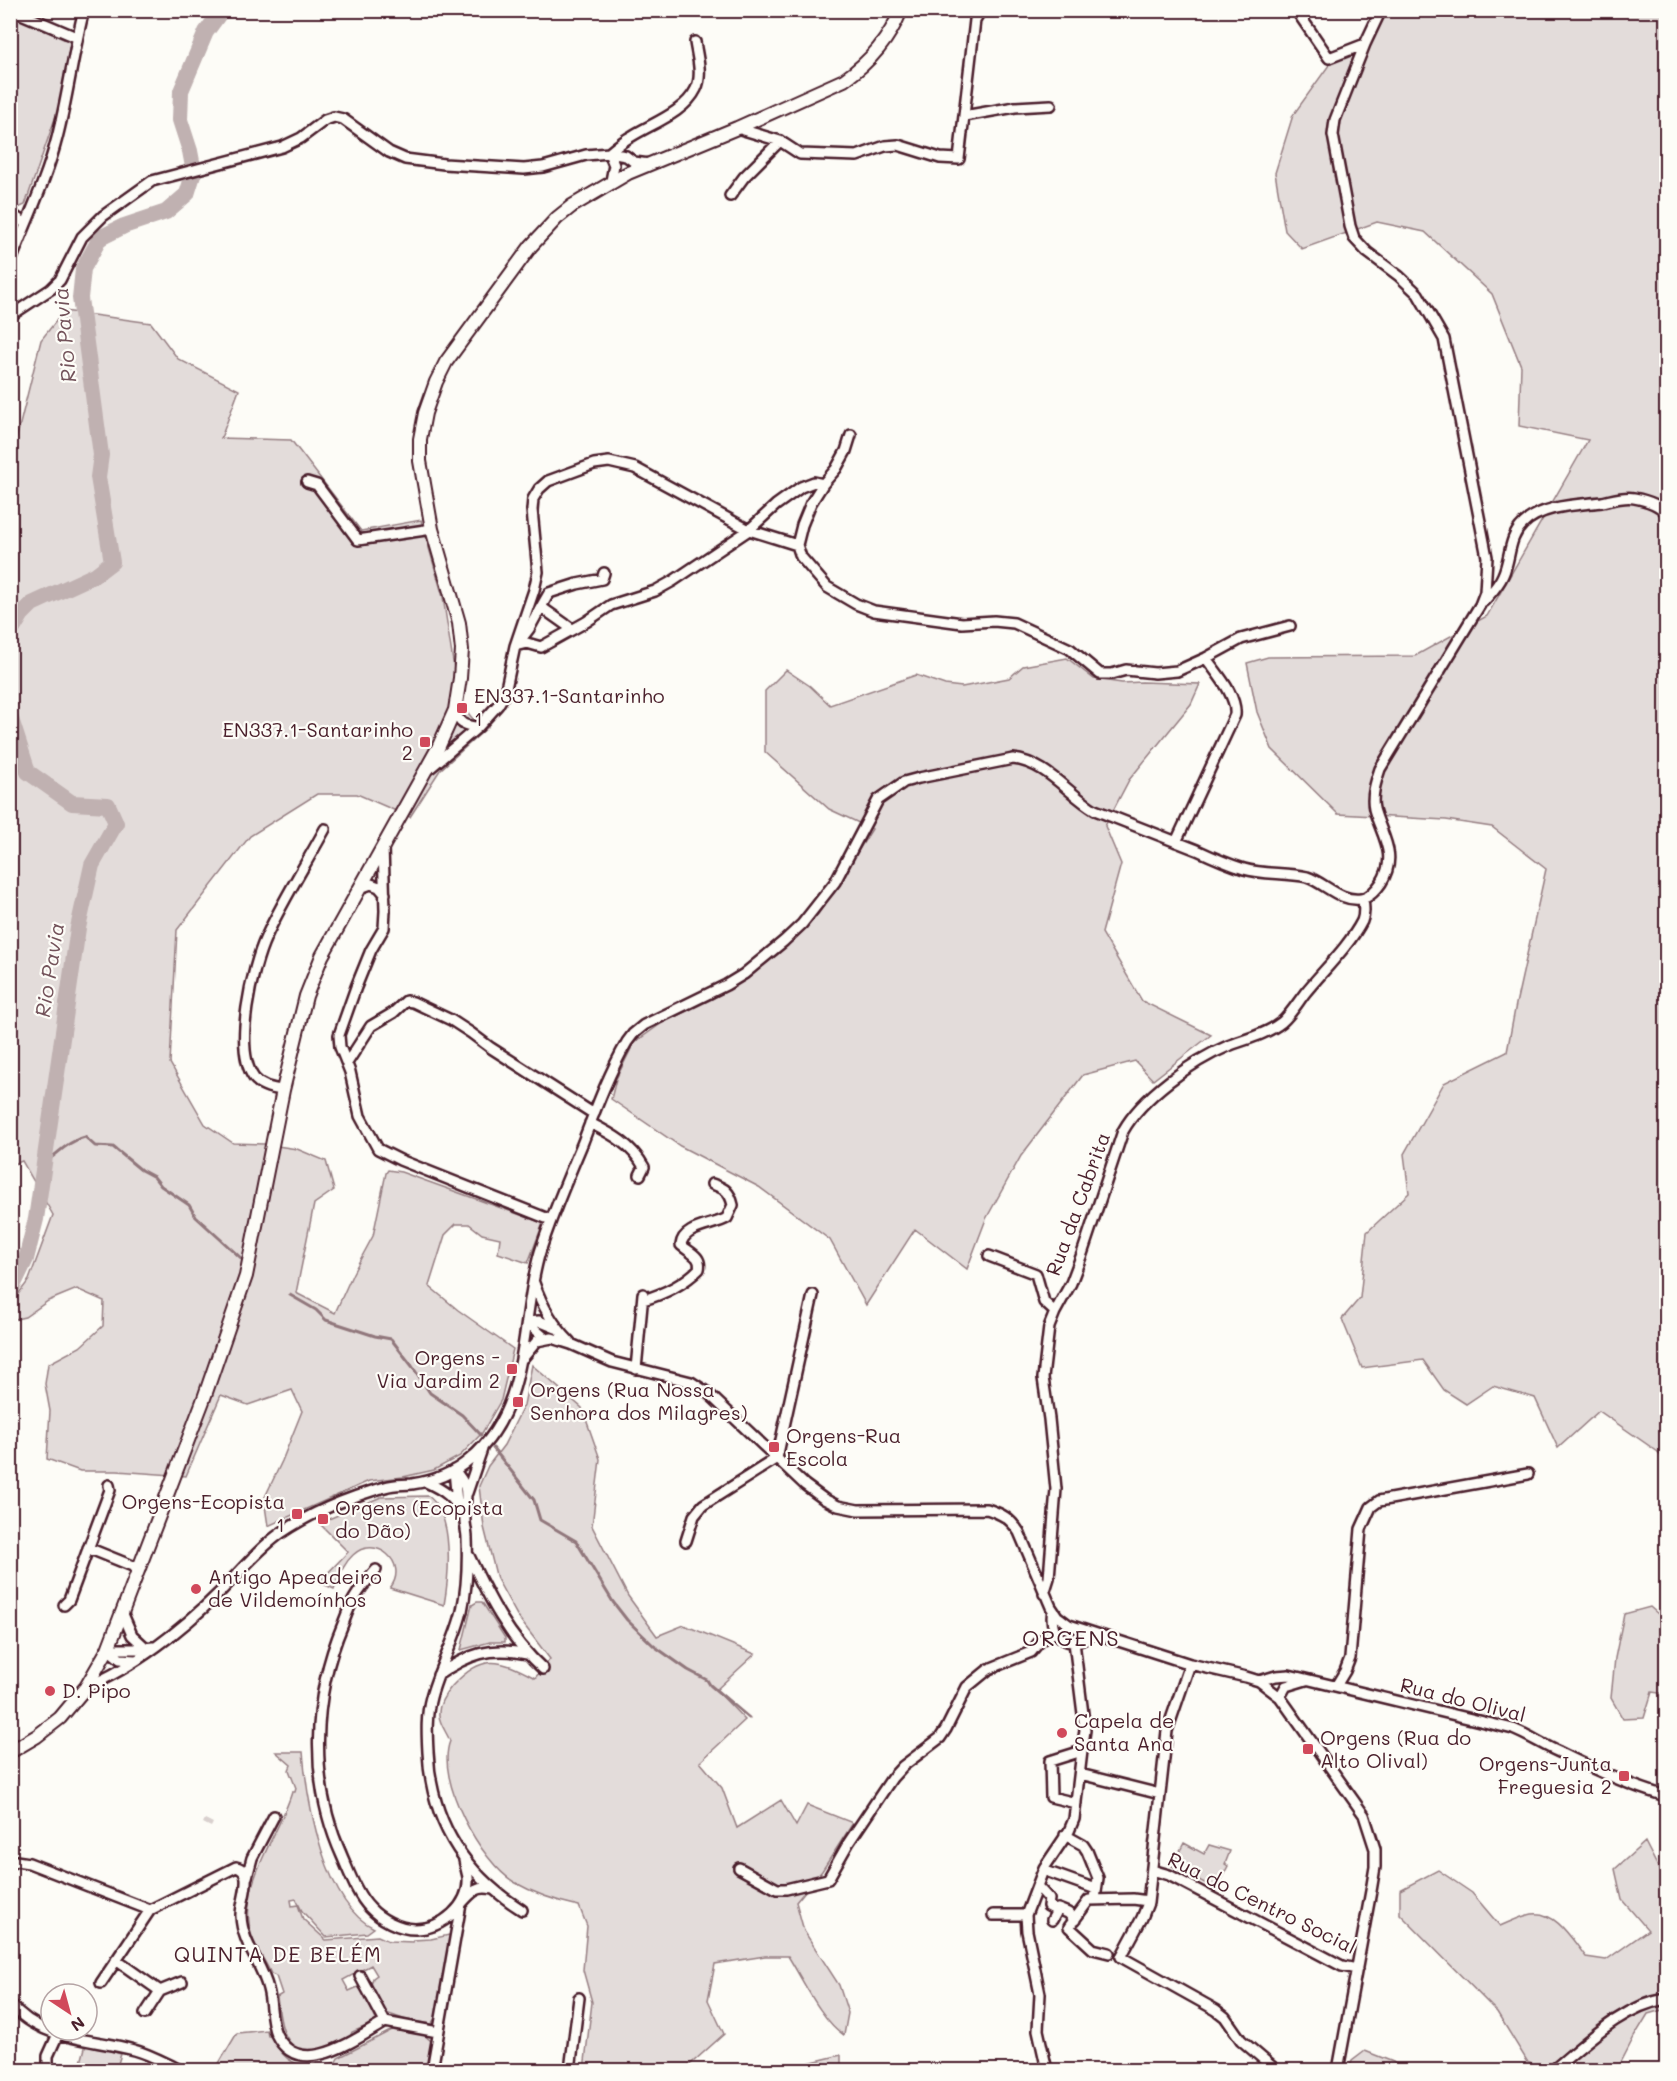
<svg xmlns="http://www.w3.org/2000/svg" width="1677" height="2081" font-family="Mali,sans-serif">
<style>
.green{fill:#e3dcda;stroke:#967e82;stroke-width:1.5}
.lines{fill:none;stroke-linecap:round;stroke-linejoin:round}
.stream{stroke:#91777b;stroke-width:3}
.river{stroke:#c0b1b1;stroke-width:16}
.minor-tunnel{stroke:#d9d0ce;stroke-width:9;stroke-dasharray:9 4.5;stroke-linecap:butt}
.minor-casing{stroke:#4a1f2b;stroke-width:14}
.major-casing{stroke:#4a1f2b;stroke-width:16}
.minor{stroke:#fdfcf7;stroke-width:9}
.major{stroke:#fdfcf7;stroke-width:12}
.poi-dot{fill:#d1495b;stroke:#fdfcf7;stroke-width:2}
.labels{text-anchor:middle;stroke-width:4.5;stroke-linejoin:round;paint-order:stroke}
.poi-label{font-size:20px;fill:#4a1f2b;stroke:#fdfcf7;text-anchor:start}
.street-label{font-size:20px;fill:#4a1f2b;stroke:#fdfcf7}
.water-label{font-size:21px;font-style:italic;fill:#73525a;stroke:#fdfcf7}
.neighbourhood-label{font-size:21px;letter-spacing:1.5px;fill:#4a1f2b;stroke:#fdfcf7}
.quarter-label{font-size:22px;letter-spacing:1.5px;fill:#4a1f2b;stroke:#fdfcf7}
</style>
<rect width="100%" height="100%" fill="#fdfcf7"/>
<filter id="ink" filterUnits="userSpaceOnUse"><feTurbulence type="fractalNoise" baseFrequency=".0167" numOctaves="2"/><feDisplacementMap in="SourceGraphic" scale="12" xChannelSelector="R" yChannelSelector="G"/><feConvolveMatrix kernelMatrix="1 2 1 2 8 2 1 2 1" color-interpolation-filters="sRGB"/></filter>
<g filter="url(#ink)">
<!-- green -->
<path class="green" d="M1366,11h300v1452l-8,-11 -59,-41 -41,37 -23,-50 -42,-12 -27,18 -22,-14 -21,-30 -61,8 -20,-49 18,-21 7,-66 42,-39 -5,-39 40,-71 63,-31 9,-48 30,-135 -54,-42 -46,-7 -108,-6 -66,-65 -15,-37 -10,-49 21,-6 147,-1 72,-40 101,-176 -69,-14 2,-60 -29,-72 -67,-62 -48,-10 -75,27 -17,-18 -10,-58 18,-58 36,-50 46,-30z
M11,15l59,27 -11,65 -34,98 -9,4 -5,-3z
M64,311l87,12 27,36 61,31 -18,48 70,2 70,91 60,-11 22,77 16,104 13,17 16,9 -48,43 -30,47 -53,-23h-40l-67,42 -73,94 -7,133 35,61 28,19 31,1 33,5 29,12 8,29 -20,14 -18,89 39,20 18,-40 20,-37 13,-63 2,-3 13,2 142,51 -15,40 -30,-10 2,-15 -18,-4 -13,-10h-13l-11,11 -16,51 29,24 55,39 -12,51 -19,33 -22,23 -26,14 -31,7 -34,4 -101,45 -4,-27 18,-38 20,-50 -10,-21 -44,15 -27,-10 -35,81 -69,-5h-37l-33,-12 3,-48 -5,-27 3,-20 32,-17 23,-21 1,-25 -27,-12 -29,12 -23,16 -14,3 -1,-15 19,-25 24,-65 -31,-54 -11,4 -1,-701 31,-124z
M1067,658l27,21 28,4 20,-1 58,2 -9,20 -62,76 -24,46 16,38 -19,69 40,68 69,34 -58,45 -18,-19 -52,14 -62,81 -35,63 -19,50 -52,-40 -49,76 -36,-65 -71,-53 -79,-41 -69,-47 5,-20 18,-36 28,-20 50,-24 41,-26 25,-19 39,-38 55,-87 -43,-20 -64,-57v-61l21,-21 24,16 20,19 86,-30 29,10 17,2 47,-9 14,-12z
M532,1365l50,43 18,51 -8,67 36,70 29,40 27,-11 71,29 -39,36 29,30 -45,42 22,26 15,40 44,-28 15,26 11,-21 46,18 -31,48 -26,31 8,29 35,54 9,28 -4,22c-22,-14 -41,-55 -56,-79h-23l-50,8 -7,36 16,34 -40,36h-100l8,-68 -9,-32 4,-44 -8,-20c-23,-5 -44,-12 -65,-24 -33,-20 -79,-102 -64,-141 -3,-8 -11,-18 -11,-26 -1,-10 7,-22 13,-29 31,-32 46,-28 83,-8l15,-19 -32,-42 -21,-38 -13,-52 -5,-41 9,-20 16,-21 20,-40z
M428,1496c27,19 21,80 16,109l-54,-17c20,-25 -15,-54 -37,-33 -10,9 -14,22 -19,34l-13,-6 2,-5 25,-26 -29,-29 62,-26z
M477,1602h5l23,36v4h-15l-29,8 11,-45z
M1650,1607l16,14v73l-14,-2 -8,26 -21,1 -12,-21 4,-40 9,-44z
M276,1752h27c4,50 22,153 71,176l-7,5 -41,4 -24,-26 -6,-12 -5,1 1,6 6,-1 5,14 23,21 52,-4 11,5 24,1v-2l18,-1 18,-4 2,2 -14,79 -6,8 -25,-4 -20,-7 -15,-28 2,-7 4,-3 -6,-10 -28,15 6,11 9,-4 5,5 14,30 -10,6 -3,-1 -12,5 -2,5 -27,15 -24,-1c-19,-14 -19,-33 -22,-54l5,-3 -6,-18 -5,-2c-5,-13 -15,-24 -19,-37 -16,-53 26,-98 40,-145h3l1,-4 -7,-18 2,-5z
M1645,1842l21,41v126l-18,5 -14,23 -17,33h-69l-21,-9 -30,-49 -97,-98v-24l38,-20 34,23 28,33c10,-4 21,-10 32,-12 24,-4 41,27 54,43l20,3 42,-30 -26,-30 -7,-31z
M1184,1843l20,11 5,-9 21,6 -5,13 3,2 -12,23 -44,-23z
M267,2030l1,6h3c7,13 16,27 31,29 7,1 13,-1 19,2l15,-5 2,-4 54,-28 32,5 7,6c2,9 0,23 -7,29h-209l22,-37z
M86,2044l35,10 -5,16h-37z
M1365,2051l28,11 8,8h-52l3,-9z
M841,2055v15h-57l7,-3z"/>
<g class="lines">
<!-- stream -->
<path class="stream" d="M44,1163c15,-10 24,-22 41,-26l10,9 18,1 28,23 13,7 7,9 28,19 7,12 45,41
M290,1295l26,15 10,10 49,16 16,3 21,27 18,27 32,22 19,20
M493,1448l41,52 6,20 36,21 37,61 14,18 27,26 34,24 19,10 3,5 39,33"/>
<!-- river -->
<path class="river" d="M10,634l12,-20 10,-10 63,-29 17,-13 -14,-85 3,-22 -21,-157 3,-29 17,-31 24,-12 42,-14 21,-18 7,-22 -4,-21 -10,-31 1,-29 25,-59 16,-22
M10,716l18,56 44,31 36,2 8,18 -24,42 -14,63 -42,291 -10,40 -16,33"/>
<!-- minor-tunnel -->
<path class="minor-tunnel" d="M207,1825l2,-4"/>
<!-- minor casing -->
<g class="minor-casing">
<path id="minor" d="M12,10l64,27
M1296,10l33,48 36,-14
M964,116l51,-9 36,-2
M737,128l43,13 20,13 57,2 28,-10 13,-1 42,13 19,1 16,-139 6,-10
M609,153c7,-6 15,-13 23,-17 21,-13 53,-24 64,-47 7,-14 1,-33 -1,-47
M609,153l5,12 -3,16
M730,196l14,-19 36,-36
M10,213l16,11
M10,264c16,-42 36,-83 47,-126 11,-42 16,-86 27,-128
M10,316l41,-27 9,-9 22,-43 21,-21 49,-35 130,-34 19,-9 24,-18 9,-3 9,2 46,33 16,7 39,5 80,5 19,-2 43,-12 23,-2 17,3 8,6 15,2
M851,435l-5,16 -10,18 -13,15 -12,19 -9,22 -5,20 4,12 26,30 29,17 18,7 88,12 32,-2 20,2 56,26 30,25h12l14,-4 29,3 22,-2 29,-13 35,-19 49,-13
M307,482l10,3 41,55 74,-11
M1484,601c7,-8 15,-16 19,-26 8,-17 5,-37 20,-51 19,-19 53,-19 79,-22 10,-2 22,-6 32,-4 11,2 25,6 32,15
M541,607l8,-14 28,-9 25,-5 2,-6
M519,642l10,-13 12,-22 31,22
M515,646l12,-3 14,4 45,-25 25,-17 44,-14 18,-10 76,-51 27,-25 25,-18 13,-5 9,2
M455,710c4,14 9,16 23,17
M430,768l48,-41 20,-22 7,-12 10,-47 19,-56 4,-18 -6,-62 1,-11 6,-10 9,-8 46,-17 15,-2 26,6 114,62 48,15
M1176,842l59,-127c2,-20 -18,-41 -29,-57
M383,847l2,64 -1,17 -13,22 -15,37 -17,48 1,12 10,25 10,44 18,33 22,11 151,60
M360,888l11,-4 8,3 6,7
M347,1063l24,-37 22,-13 13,-12 7,1 38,18 20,13 20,15 103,66
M283,1090c-10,-1 -22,-3 -29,-12 -21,-29 -2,-111 12,-141 17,-37 40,-73 59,-108
M590,1123c22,11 42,22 54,44l-4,8
M989,1256l47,18 8,28 11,10
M534,1283c8,23 18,41 36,59
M643,1300c21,-6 40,-15 56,-31 3,-13 -9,-16 -18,-24 2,-19 33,-19 46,-27l6,-13c-3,-13 -8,-17 -21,-21
M527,1322l12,-1 17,7
M527,1322l18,16
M523,1358l14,-17 15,-3 19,6 41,18 79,20 17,11 97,92 19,14 14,7 20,4 129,-1c15,5 23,9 32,23l32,75 6,9 12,9 121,39 56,13 13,4 21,16 84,118 11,34v18l-4,24 -33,179
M636,1369l7,-75
M454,1470c17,19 11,23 11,46 -1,7 2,15 2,22 1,24 0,50 -5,73 -7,30 -23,56 -31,86 -5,18 -4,37 -3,55 3,69 35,121 94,158
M454,1470l3,33
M426,1482c20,9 27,15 39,34
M467,1493l15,-44
M686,1541l8,-25 9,-11 74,-47 36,-163
M88,1548l52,21
M469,1556c20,42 39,81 74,113
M376,1570c-8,9 -16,19 -22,29 -5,8 -8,17 -11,25 -31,73 -34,159 -1,232 7,16 15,39 28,52 10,11 29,21 45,21 27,0 55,-23 53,-52 -1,-5 -3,-12 -4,-17
M1044,1594l5,-16 7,-89 -7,-70 -6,-41 6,-51 6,-15 16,-29 11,-29 41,-123c19,-34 69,-70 105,-85 18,-7 39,-12 54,-24 9,-8 16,-20 23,-29 17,-21 45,-48 57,-72 3,-7 2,-14 1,-22
M64,1605l5,-5 41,-110 -1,-5
M1053,1610c-6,27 19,43 39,23
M123,1614l9,21 14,13
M1074,1642l11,88 -3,21
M108,1649h29l16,-2
M108,1649l12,10 15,1
M1190,1664l-23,67 -19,172 -6,15 -21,39 95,53 9,7 16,23 35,30
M438,1675c30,-21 53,-29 89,-21
M1259,1681l17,-5 13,-1 224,54c17,7 30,16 46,23 34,17 71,34 107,44
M1336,1686l9,-15 5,-13 11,-129 10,-22 8,-6 149,-27
M86,1687c47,-19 97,-58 133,-94 20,-20 39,-44 62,-60 31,-21 69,-36 104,-46 9,-3 18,-2 27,-3 22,-3 42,-11 58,-25 62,-52 49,-137 70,-207 12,-38 28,-74 43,-110 13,-34 26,-69 44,-100l6,-8 11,-9 82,-40 18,-11 40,-33 18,-17 33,-42 43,-82 26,-18 15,-4 94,-19c33,3 55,35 82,51 34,13 68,27 102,40 15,7 31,14 47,19 20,6 42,3 63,8 18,6 33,25 54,22 8,-1 16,-10 20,-16 18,-28 0,-48 -7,-74 -3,-13 2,-28 6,-40l100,-164 5,-13 2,-35 -43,-218 -26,-45 -19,-18 -32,-24 -13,-14 -4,-12 -17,-91 2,-15 30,-76 16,-34
M1280,1697l6,-11 20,-6
M1080,1774l80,20
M1065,1835l18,10 4,6 11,27 -3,21
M10,1864l6,-3 13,2 121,47 86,-43c20,4 4,35 5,49 1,28 21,47 27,73 4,14 2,31 8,45 23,47 78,6 109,-12l53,10
M739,1868l38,21h9l42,-10 21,-37 43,-64 11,-12 37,-28 6,-9 21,-42 22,-18 42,-17 10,-12 14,-8
M1043,1870l53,19
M1152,1870l17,5 173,91 15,3
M247,1877l5,-19 22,-42
M1038,1887l11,12 -1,7 9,5 -5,9
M1057,1911l1,-2 10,4 7,7
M993,1915h33
M1109,1953l-16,-4 -24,-22 20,-27 44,-1 15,2
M116,1960l44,31
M360,1976l25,46
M101,1983l49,-73
M10,2003c30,38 81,35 124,47 16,4 31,13 46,20
M145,2014l15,-23 22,-9
M48,2070v-14l10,-22
M432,2070l29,-166c10,-11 16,-19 31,-15
M570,2070l9,-72
M1047,2070l-9,-40 2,-36 -13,-63 -1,-16 18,-47 25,-37 5,-12 8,-68 -32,10 1,36 25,6
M1553,2070c33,-27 69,-64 113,-71"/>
</g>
<!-- major casing -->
<g class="major-casing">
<path id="major" d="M10,1752l27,-16 23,-18 26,-31 22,-38 95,-248 43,-125 37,-186 23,-94 16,-40 116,-208 17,-38 5,-32 2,-28 -3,-27 -27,-94 -12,-68v-22l5,-26 11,-31 10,-20 85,-116 26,-28 15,-12 56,-33 109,-45 107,-48c26,-18 45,-40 57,-70"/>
</g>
<!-- minor -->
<use href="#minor" class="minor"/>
<!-- major -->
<use href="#major" class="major"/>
</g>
</g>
<!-- markers -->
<g class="poi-dot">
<rect x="456" y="702" width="12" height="12" rx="3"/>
<rect x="419" y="736" width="12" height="12" rx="3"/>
<rect x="506" y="1363" width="12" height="12" rx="3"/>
<rect x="512" y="1396" width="12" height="12" rx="3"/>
<rect x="768" y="1441" width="12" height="12" rx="3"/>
<rect x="291" y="1508" width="12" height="12" rx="3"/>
<rect x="317" y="1513" width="12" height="12" rx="3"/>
<circle cx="196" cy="1589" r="6"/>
<circle cx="50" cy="1691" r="6"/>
<circle cx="1062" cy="1733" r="6"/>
<rect x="1302" y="1743" width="12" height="12" rx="3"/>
<rect x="1618" y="1770" width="12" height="12" rx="3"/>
</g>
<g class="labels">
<!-- poi labels -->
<g class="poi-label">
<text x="474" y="703">EN337.1-Santarinho<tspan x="474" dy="23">1</tspan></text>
<text x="413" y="737" text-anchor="end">EN337.1-Santarinho<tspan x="413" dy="23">2</tspan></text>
<text x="500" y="1365" text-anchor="end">Orgens -<tspan x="500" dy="23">Via Jardim 2</tspan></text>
<text x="530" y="1397">Orgens (Rua Nossa<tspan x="530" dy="23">Senhora dos Milagres)</tspan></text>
<text x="786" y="1443">Orgens-Rua<tspan x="786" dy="23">Escola</tspan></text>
<text x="285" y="1509" text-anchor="end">Orgens-Ecopista<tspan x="285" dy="23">1</tspan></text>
<text x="335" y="1515">Orgens (Ecopista<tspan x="335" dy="23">do Dão)</tspan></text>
<text x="208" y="1584">Antigo Apeadeiro<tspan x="208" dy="23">de Vildemoínhos</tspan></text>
<text x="62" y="1698">D. Pipo</text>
<text x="1074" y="1728">Capela de<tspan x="1074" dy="23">Santa Ana</tspan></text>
<text x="1320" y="1745">Orgens (Rua do<tspan x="1320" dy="23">Alto Olival)</tspan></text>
<text x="1612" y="1771" text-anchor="end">Orgens-Junta<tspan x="1612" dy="23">Freguesia 2</tspan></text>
</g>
<!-- street labels -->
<g class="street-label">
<text transform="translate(1078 1204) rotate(-70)" y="7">Rua da Cabrita</text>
<text transform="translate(1463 1700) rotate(14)" y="7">Rua do Olival</text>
<text transform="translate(1262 1903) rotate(26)" y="7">Rua do Centro Social</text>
</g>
<!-- water labels -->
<g class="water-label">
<text transform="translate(65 335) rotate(-95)" y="7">Rio Pavia</text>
<text transform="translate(50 970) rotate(-81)" y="7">Rio Pavia</text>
</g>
<!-- neighbourhood labels -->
<g class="neighbourhood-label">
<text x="278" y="1962">QUINTA DE BELÉM</text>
</g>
<!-- quarter labels -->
<g class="quarter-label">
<text x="1071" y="1646">ORGENS</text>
</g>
</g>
<!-- margin -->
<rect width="1677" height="2081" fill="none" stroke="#fdfcf7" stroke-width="36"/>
<rect x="18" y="18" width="1641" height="2045" fill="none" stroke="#4a1f2b" stroke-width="2" filter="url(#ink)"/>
<!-- north arrow -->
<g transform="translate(69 2012) rotate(144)"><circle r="28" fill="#fdfcf7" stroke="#b5a4a5" stroke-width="1.5"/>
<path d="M0-4.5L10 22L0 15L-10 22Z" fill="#d1495b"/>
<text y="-9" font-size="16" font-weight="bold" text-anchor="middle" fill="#4a1f2b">N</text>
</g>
</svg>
